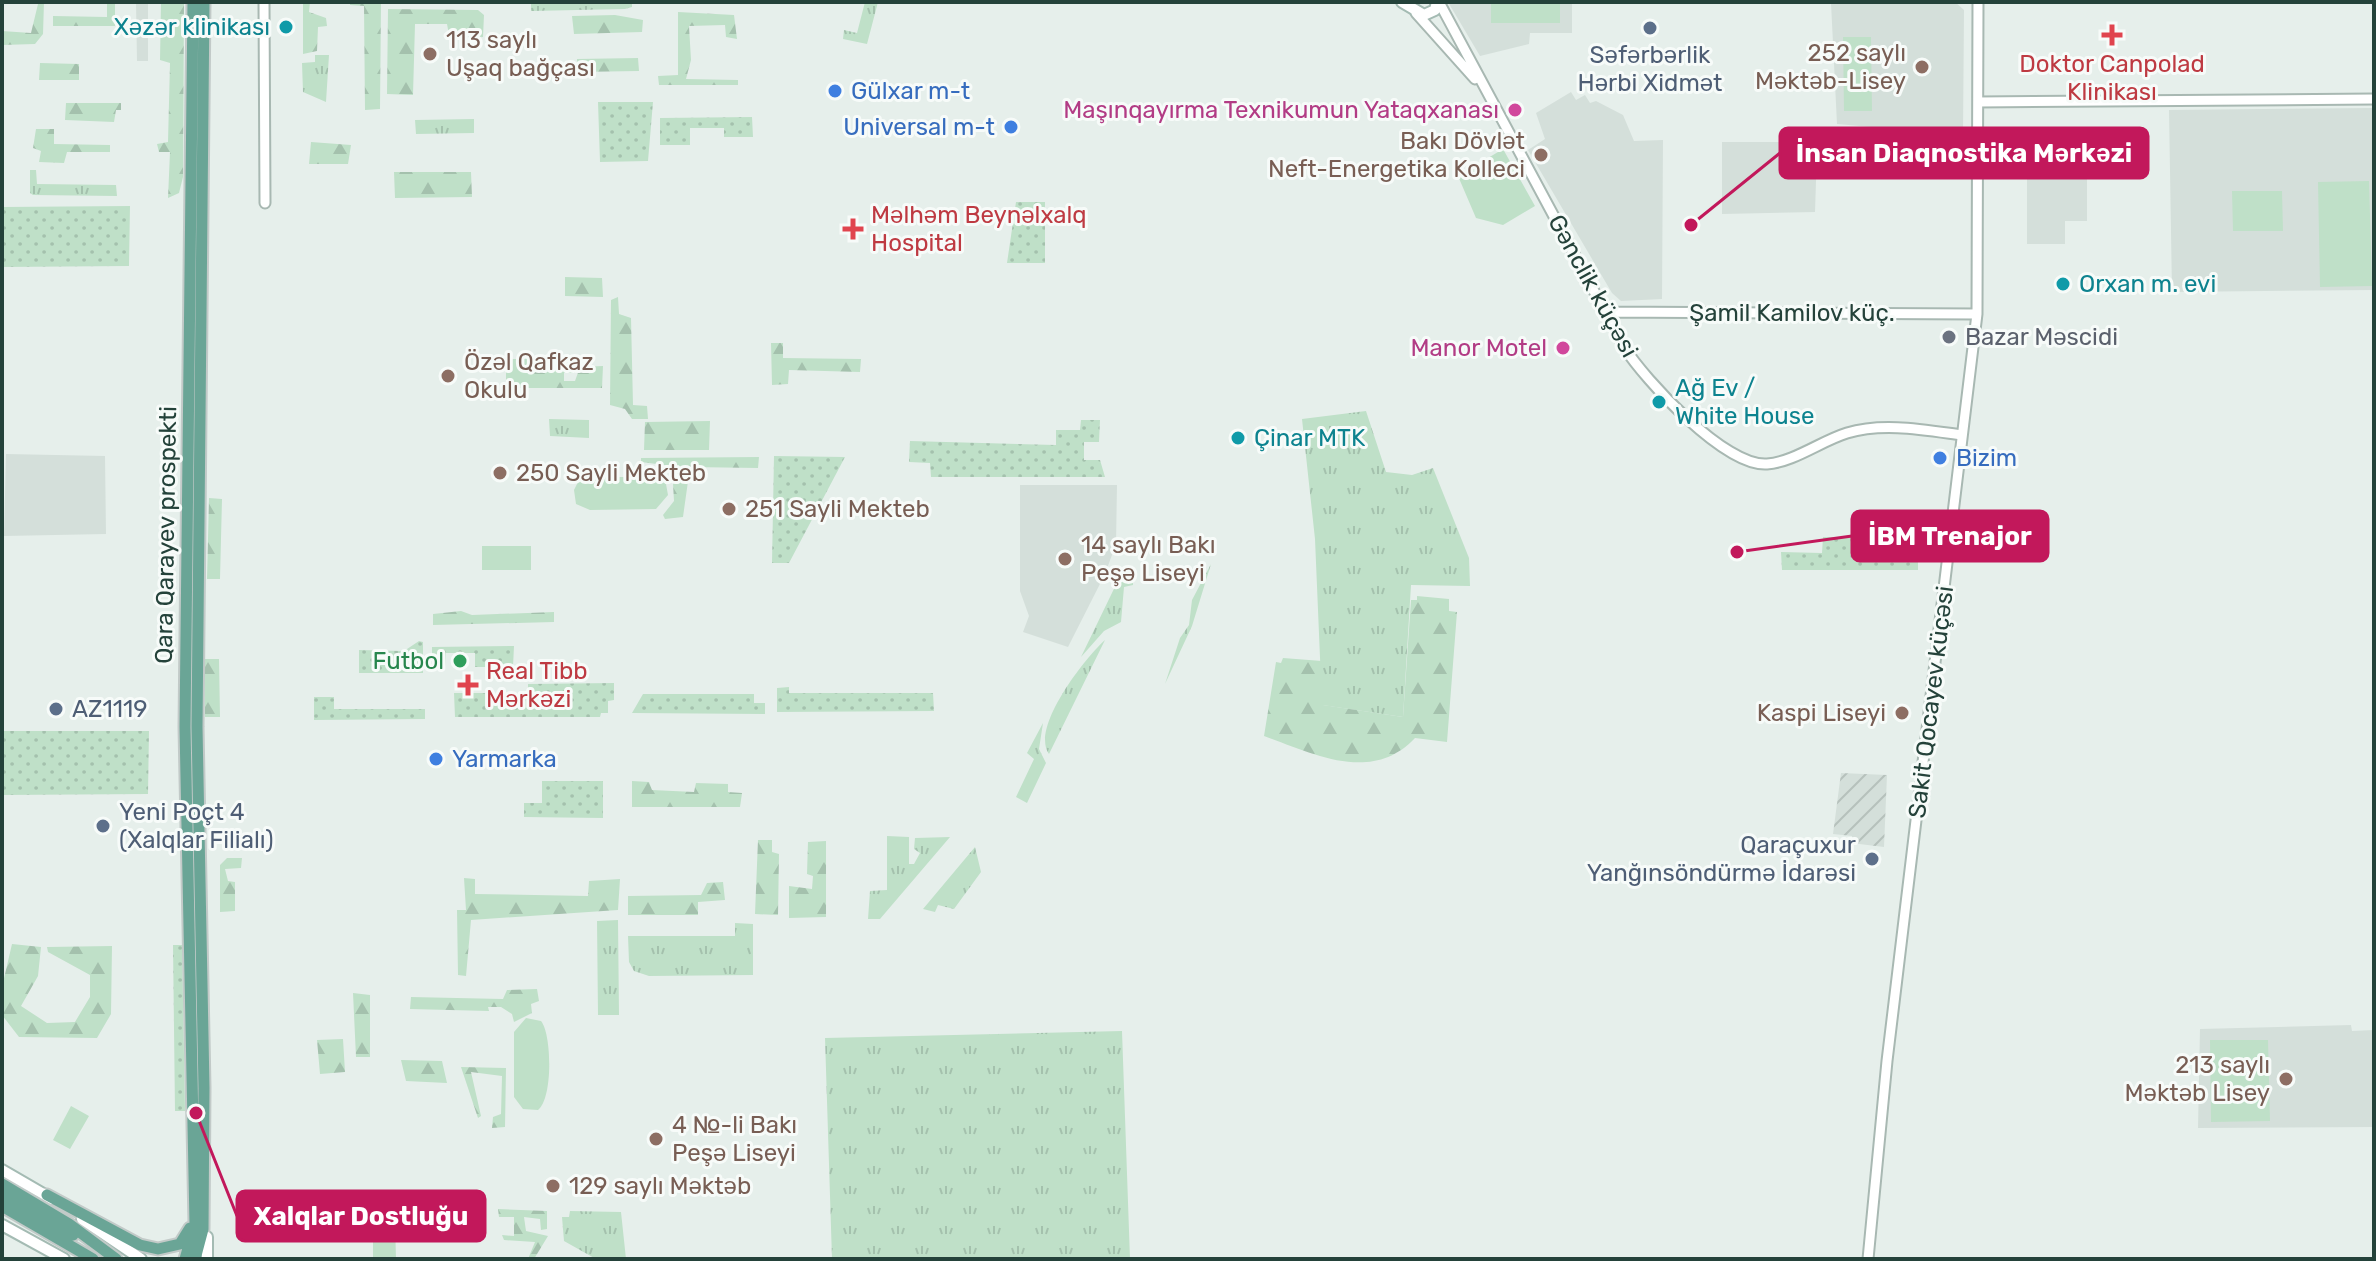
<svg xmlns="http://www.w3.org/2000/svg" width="2376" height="1261" font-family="Rubik,sans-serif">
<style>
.built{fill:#d4dfda}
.industrial{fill:url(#industrial-furrows)}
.grass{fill:url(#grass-tufts)}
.forest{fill:url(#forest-firs)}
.park{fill:url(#park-dots)}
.garden{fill:#bfe0c8}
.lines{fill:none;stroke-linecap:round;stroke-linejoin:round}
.tertiary-casing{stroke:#a8b8b2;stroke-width:13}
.secondary-casing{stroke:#a4bbb3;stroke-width:14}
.primary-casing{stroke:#c2cac8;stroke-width:15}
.tertiary{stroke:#fff;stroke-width:9}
.secondary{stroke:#fff;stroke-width:10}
.primary{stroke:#6aa596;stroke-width:11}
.culture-dot{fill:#0f9aa8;stroke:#f7fbf9;stroke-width:3}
.service-dot{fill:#5c6f8a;stroke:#f7fbf9;stroke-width:3}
.health-dot{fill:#e0444e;stroke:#f7fbf9;stroke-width:3}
.education-dot{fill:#8d6e63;stroke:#f7fbf9;stroke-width:3}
.shop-dot{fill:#3f7fe0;stroke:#f7fbf9;stroke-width:3}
.hotel-dot{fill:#d1479c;stroke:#f7fbf9;stroke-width:3}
.worship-dot{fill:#6b7280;stroke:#f7fbf9;stroke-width:3}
.leisure-dot{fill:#2e9e5b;stroke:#f7fbf9;stroke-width:3}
.labels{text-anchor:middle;stroke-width:6;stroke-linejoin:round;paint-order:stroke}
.culture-label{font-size:24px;fill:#0d838f;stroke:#f7fbf9;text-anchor:start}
.education-label{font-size:24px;fill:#785e54;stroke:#f7fbf9;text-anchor:start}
.service-label{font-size:24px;fill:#4e5e75;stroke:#f7fbf9;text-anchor:start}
.health-label{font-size:24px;fill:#be3a42;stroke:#f7fbf9;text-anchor:start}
.shop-label{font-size:24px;fill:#366cbe;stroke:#f7fbf9;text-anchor:start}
.hotel-label{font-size:24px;fill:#b23c85;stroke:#f7fbf9;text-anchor:end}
.street-label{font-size:24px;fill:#24423a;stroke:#f7fbf9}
.worship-label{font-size:24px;fill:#5b616d;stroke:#f7fbf9;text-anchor:start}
.leisure-label{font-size:24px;fill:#27864d;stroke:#f7fbf9;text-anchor:end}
.leader{fill:none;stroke:#c2185b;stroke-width:3}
.callout-dot{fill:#c2185b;stroke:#f7fbf9;stroke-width:3}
.callout{fill:#c2185b;stroke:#c2185b;stroke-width:3}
.callout-label{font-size:26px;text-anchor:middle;font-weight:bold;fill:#fff}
</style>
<defs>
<pattern id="industrial-furrows" width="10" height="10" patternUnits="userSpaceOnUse" patternTransform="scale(2)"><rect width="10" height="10" fill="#d4dfda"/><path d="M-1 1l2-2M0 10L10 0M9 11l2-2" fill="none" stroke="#b6c1bc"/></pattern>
<pattern id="grass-tufts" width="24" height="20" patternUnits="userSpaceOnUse" patternTransform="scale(2)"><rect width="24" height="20" fill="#bfe0c8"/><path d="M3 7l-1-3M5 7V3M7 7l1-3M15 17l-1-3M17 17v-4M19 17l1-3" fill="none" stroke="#a4c1ad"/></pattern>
<pattern id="forest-firs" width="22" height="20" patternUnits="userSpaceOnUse" patternTransform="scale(2)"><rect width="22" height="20" fill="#bfe0c8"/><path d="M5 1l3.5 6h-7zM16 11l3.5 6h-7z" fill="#a4c1ad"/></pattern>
<pattern id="park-dots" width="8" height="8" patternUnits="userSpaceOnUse" patternTransform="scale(2)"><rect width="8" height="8" fill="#bfe0c8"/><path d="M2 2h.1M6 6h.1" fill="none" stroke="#a4c1ad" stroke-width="1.8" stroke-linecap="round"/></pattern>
</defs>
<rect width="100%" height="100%" fill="#e6efeb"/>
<!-- built -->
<path class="built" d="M136,2h12v59h-11z
M1448,2h124v31h-42l-1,11 -49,12z
M1955,2l9,8 -1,125 -126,-11 -6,-121z
M1571,92l5,8 9,-5 5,8 6,-2 27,14 11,26 29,-1 -1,159 -41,2 -9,-8 -84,-143 17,-11 -9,-26z
M2373,108l1,182 -202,2 -3,-182z
M1722,142h62l33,9 -2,61 -93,2z
M2027,154h60v67h-22v23h-38z
M6,454l99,2 1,78 -102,2z
M1020,485h97l-1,59 -11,30 -37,73 -45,-15 6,-16 -9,-25z
M2351,1025l1,6 22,-1v97l-176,1 2,-99z"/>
<!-- industrial -->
<path class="industrial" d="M1841,773l46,2 -3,72 -33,-4 1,-7 -19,-2z"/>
<!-- grass -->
<path class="grass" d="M632,2v5l-7,2 -94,2v-8z
M865,2h13l-11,42 -24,-5 1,-9 13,3z
M315,55h14l-3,47 -23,-10 -1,-29 13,-1z
M474,119v14l-58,1 -1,-14z
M30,170h6l1,14 79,1 1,11 -84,-1 -3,-2z
M1366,411l20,61 26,3 21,-7 36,90 1,28 -59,-1 -8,132 -81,-12 -7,-166 -13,-120z
M549,419l40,1v18l-39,-2z
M1211,564l-19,62 -27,58 15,-46 9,-13 3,-25z
M1125,566l8,1v18l-9,2 -3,35 -17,9 -23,26z
M1105,640l-56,114c-19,-26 36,-96 56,-114z
M1043,723l-4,26 7,14 -19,40 -11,-6 18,-38 -7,-6z
M887,836l22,1v27h5l6,-11 -6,-4 1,-11 35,-1 -70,82h-12l2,-28 17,-1z
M975,847l6,25 -27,37 -16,-4 -3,7 -12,-3z
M618,920l1,95h-21l-1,-94z
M735,923l18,1v51l-104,1 -15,-5 -5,-9 -1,-26h107z
M1122,1031l8,228h-298l-7,-221z
M570,1211l51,1 5,47h-30l-32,-18 -2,-24h7z"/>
<!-- forest -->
<path class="forest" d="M35,2h9l-1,32 -8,10 -33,1v-14l29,2 7,-29z
M161,2h23l-1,175 -4,16 -11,5 2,-46h-11l-2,-8 11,-2 2,-79 -10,-3z
M303,2h7l-1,10 17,6 1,8 -9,1 -1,24 -14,3z
M350,2h31l-1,107 -15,1 -1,-104 -14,-1z
M107,4h8v22h-62v-10l54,1z
M388,9l90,1 6,5 -1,22 -34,-2 -2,-11h-32l-2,71 -26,-1z
M678,12l56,3 3,24 -11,-2 -1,-12 -36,1 2,34 -5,19 52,1v5h-79l-1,-9 20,-1z
M615,15l28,5 -1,12 -68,2 -2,-18z
M638,58l1,13 -62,1v-13z
M40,63l39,1v16h-40z
M66,103h55v7h-5l-2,12 -49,-2z
M36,129h18v15l56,1v7h-43l-3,11 -25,-1 2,-11 -8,-3z
M311,142l40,3 -3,19h-39z
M394,172h77l1,25 -77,1z
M565,277l37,1 1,19 -38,-1z
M618,297l1,17 12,4 2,87 14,1 1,13h-16l-7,-10 -15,-4 1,-105z
M771,343h12v15l78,1 -1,13 -71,-2 -1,14 -16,1z
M506,359h24l4,6 41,-1v9h-11v8h11l5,-14 23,-1 -1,22h-96z
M710,421l-1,29h-65l1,-28z
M759,457l-1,11 -68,-1 -7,50 -18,2 -2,-4 11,-14 -2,-35 -31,-4v-4z
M209,498l13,1 -2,80h-13z
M1417,596l32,3v12l8,1 -10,130 -32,-4c-43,46 -101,16 -151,-2l12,-74 5,1 2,-5 39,3 1,44 80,12 8,-117h6z
M461,611l11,4 82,-3v10l-121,3v-11z
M205,659h14l1,58h-15z
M632,781l17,1 3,8 42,2 2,-9 32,1v8l14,1 -2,14h-108z
M758,840h14v12l7,2 -1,61 -23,-1z
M826,841v76l-37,1v-32l23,3 1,-13 -6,-2 1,-32z
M227,858h15l-1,10 -16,1 3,12 7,1v29l-15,1v-47z
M464,878l11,1v15l113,2 1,-15 31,-2 -2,31 -147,10 -5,56 -8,-1 -1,-65h9z
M723,882l2,18 -27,2v13h-70v-19l73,-1 6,-12z
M12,944l29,3 -3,29 -17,30 26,17 28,-1 15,-25v-22l-42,-23 -1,-5 65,-1 -1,68 -14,24 -78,-1 -17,-22v-28z
M537,989l2,12 -8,3 1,9 -18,9 -2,-8 -11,-7h-13l1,4 -79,-2 1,-12 92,2 4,-9z
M353,993l17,2v62h-14z
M343,1039l2,33 -25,2 -3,-34z
M401,1060l41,1 5,22 -41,-2z
M461,1067l45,1 -1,59 -13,1 1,-11 8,-3 1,-38 -31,-4 10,44 -3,2z
M498,1209l49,2v18l-6,1 -1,-11 -16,-2 2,14 22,5 -14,23h-6l7,-17 -31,-2 -2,-5 12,1v-19h-15z
M395,1221l1,38h-23v-17h-13l-3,-10h-14v-10z"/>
<!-- park -->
<path class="park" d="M598,102h55l-5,59 -48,1z
M752,117l1,20h-29v-9h-34v17h-30v-27z
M1016,202h29v61h-38z
M130,206l-1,60 -127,1v-60z
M1081,420h19l-1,22h-15v18h16l5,17h-174l-1,-14 -21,-1 1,-21 146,4v-15h24z
M774,456l71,1 -56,106h-17z
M1823,537h95v33h-136l-1,-18 41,1z
M419,641l4,1v31h-64v-23l45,1z
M514,646l-1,21h-38v-14h-29l-1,14h-13v-20z
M614,683v17l-6,1v12h-7l-1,4h-145l-1,-24h74v-9z
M789,687v6h144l1,18 -157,1v-24z
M643,694h111v9h11v11l-133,-1z
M314,697h20v12h91v10l-111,1z
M2,731h147l-1,63 -146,1z
M542,781h61v37l-79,-1v-14h18z
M173,945h9l3,166h-10z"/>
<!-- garden -->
<path class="garden" d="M1491,2h69v21h-69z
M1843,37h28l1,74h-28z
M1503,149l32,57 -32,19 -27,-7 -18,-42z
M2369,181l3,105 -52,1 -2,-105z
M2232,191h50l1,40h-50z
M588,477h67l11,7 2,11 -12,14 -66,1 -14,-6 -2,-14 4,-8z
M482,546h49v24h-49z
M526,1018l15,3c11,13 12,78 -3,89l-15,-1 -9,-12v-65z
M2210,1040h58l2,81 -59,1z
M71,1106l18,10 -19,33 -17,-9z"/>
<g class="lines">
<!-- tertiary casing -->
<g class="tertiary-casing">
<path id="tertiary" d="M264,2l1,201
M1439,2l185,345c21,33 101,120 143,117 27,-2 54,-23 80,-31 36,-11 78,-3 115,2
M1416,13l59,66
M1978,102l396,-3
M1607,312l370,2
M1868,1259l19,-198 90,-747 1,-312"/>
</g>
<!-- secondary casing -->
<g class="secondary-casing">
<path id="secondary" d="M1402,2l22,13 11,-5 2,-8
M2,1170l50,29
M82,1219l59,40
M2,1225l62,34
M207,1237v22"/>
</g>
<!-- primary casing -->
<g class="primary-casing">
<path id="primary" d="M2,1184l67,40 47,35
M2,1194l71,41
M47,1195l93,50 18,4 22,-5 10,-16
M2,1206l91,53
M185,1259l10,-35 -10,-497 8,-725
M195,1259l8,-30 1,-141 -7,-361 7,-725"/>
</g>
<!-- tertiary -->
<use href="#tertiary" class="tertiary"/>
<!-- secondary -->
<use href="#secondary" class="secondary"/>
<!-- primary -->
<use href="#primary" class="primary"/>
</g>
<!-- markers -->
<g class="culture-dot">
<circle cx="286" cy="27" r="8"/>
<circle cx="2063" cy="284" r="8"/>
<circle cx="1659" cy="402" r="8"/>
<circle cx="1238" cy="438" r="8"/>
</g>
<g class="service-dot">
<circle cx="1650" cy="28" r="8"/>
<circle cx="56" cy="709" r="8"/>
<circle cx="103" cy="826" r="8"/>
<circle cx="1872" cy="859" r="8"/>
</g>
<g class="health-dot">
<path d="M2108 23h8v8h8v8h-8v8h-8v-8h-8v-8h8z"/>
<path d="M849 217h8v8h8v8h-8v8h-8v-8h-8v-8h8z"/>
<path d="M464 673h8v8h8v8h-8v8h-8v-8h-8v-8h8z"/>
</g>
<g class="education-dot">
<circle cx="430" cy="54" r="8"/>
<circle cx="1922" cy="67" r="8"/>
<circle cx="1541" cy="155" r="8"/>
<circle cx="448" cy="376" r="8"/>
<circle cx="500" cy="473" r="8"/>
<circle cx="729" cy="509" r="8"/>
<circle cx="1065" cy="559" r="8"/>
<circle cx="1902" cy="713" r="8"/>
<circle cx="2286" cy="1079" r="8"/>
<circle cx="656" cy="1139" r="8"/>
<circle cx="553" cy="1186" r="8"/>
</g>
<g class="shop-dot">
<circle cx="835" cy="91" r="8"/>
<circle cx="1011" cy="127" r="8"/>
<circle cx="1940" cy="458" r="8"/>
<circle cx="436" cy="759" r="8"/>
</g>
<g class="hotel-dot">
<circle cx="1515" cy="110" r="8"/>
<circle cx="1563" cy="348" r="8"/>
</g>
<circle class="worship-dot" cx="1949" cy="337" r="8"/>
<circle class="leisure-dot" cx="460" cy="661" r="8"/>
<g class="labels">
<!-- culture labels -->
<g class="culture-label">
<text x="270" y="35" text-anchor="end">Xəzər klinikası</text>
<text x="2079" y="292">Orxan m. evi</text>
<text x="1675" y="396">Ağ Ev /<tspan x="1675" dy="28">White House</tspan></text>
<text x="1254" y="446">Çinar MTK</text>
</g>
<!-- education labels -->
<g class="education-label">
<text x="446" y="48">113 saylı<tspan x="446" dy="28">Uşaq bağçası</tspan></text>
<text x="1906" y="61" text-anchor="end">252 saylı<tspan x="1906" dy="28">Məktəb-Lisey</tspan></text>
<text x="1525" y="149" text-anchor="end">Bakı Dövlət<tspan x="1525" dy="28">Neft-Energetika Kolleci</tspan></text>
<text x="464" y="370">Özəl Qafkaz<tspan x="464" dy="28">Okulu</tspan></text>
<text x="516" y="481">250 Sayli Mekteb</text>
<text x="745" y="517">251 Sayli Mekteb</text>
<text x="1081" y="553">14 saylı Bakı<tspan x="1081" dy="28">Peşə Liseyi</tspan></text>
<text x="1886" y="721" text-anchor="end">Kaspi Liseyi</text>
<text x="2270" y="1073" text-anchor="end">213 saylı<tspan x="2270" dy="28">Məktəb Lisey</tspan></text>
<text x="672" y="1133">4 №-li Bakı<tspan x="672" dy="28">Peşə Liseyi</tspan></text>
<text x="569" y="1194">129 saylı Məktəb</text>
</g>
<!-- service labels -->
<g class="service-label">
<text x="1650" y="63" text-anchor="middle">Səfərbərlik<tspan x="1650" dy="28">Hərbi Xidmət</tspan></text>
<text x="72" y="717">AZ1119</text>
<text x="119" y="820">Yeni Poçt 4<tspan x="119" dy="28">(Xalqlar Filialı)</tspan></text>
<text x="1856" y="853" text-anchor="end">Qaraçuxur<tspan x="1856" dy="28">Yanğınsöndürmə İdarəsi</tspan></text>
</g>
<!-- health labels -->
<g class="health-label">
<text x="2112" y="72" text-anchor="middle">Doktor Canpolad<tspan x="2112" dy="28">Klinikası</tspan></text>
<text x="871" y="223">Məlhəm Beynəlxalq<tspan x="871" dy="28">Hospital</tspan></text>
<text x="486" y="679">Real Tibb<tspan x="486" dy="28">Mərkəzi</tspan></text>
</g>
<!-- shop labels -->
<g class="shop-label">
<text x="851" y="99">Gülxar m-t</text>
<text x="995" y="135" text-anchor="end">Universal m-t</text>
<text x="1956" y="466">Bizim</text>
<text x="452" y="767">Yarmarka</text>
</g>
<!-- hotel labels -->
<g class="hotel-label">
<text x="1499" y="118">Maşınqayırma Texnikumun Yataqxanası</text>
<text x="1547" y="356">Manor Motel</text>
</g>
<!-- street labels -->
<g class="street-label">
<text transform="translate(1593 286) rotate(61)" y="8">Gənclik küçəsi</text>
<text x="1792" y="321">Şamil Kamilov küç.</text>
<text transform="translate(166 535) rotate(-89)" y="8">Qara Qarayev prospekti</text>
<text transform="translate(1931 702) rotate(-83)" y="8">Sakit Qocayev küçəsi</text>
</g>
<!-- worship labels -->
<g class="worship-label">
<text x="1965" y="345">Bazar Məscidi</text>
</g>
<!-- leisure labels -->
<g class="leisure-label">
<text x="444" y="669">Futbol</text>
</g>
</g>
<!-- callouts -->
<path class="leader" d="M1691 225L1780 153M1737 552L1852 536M196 1113L237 1216"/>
<g class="callout-dot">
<circle cx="1691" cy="225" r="8"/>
<circle cx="1737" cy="552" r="8"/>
<circle cx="196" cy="1113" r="8"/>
</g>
<g class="callout">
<rect x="1780" y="128" width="368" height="50" rx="8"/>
<rect x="1852" y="511" width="196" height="50" rx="8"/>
<rect x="237" y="1191" width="248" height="50" rx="8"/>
</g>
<g class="callout-label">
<text x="1964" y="162">İnsan Diaqnostika Mərkəzi</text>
<text x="1950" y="545">İBM Trenajor</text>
<text x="361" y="1225">Xalqlar Dostluğu</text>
</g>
<!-- border -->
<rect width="2376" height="1261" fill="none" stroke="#24423a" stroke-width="8"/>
</svg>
